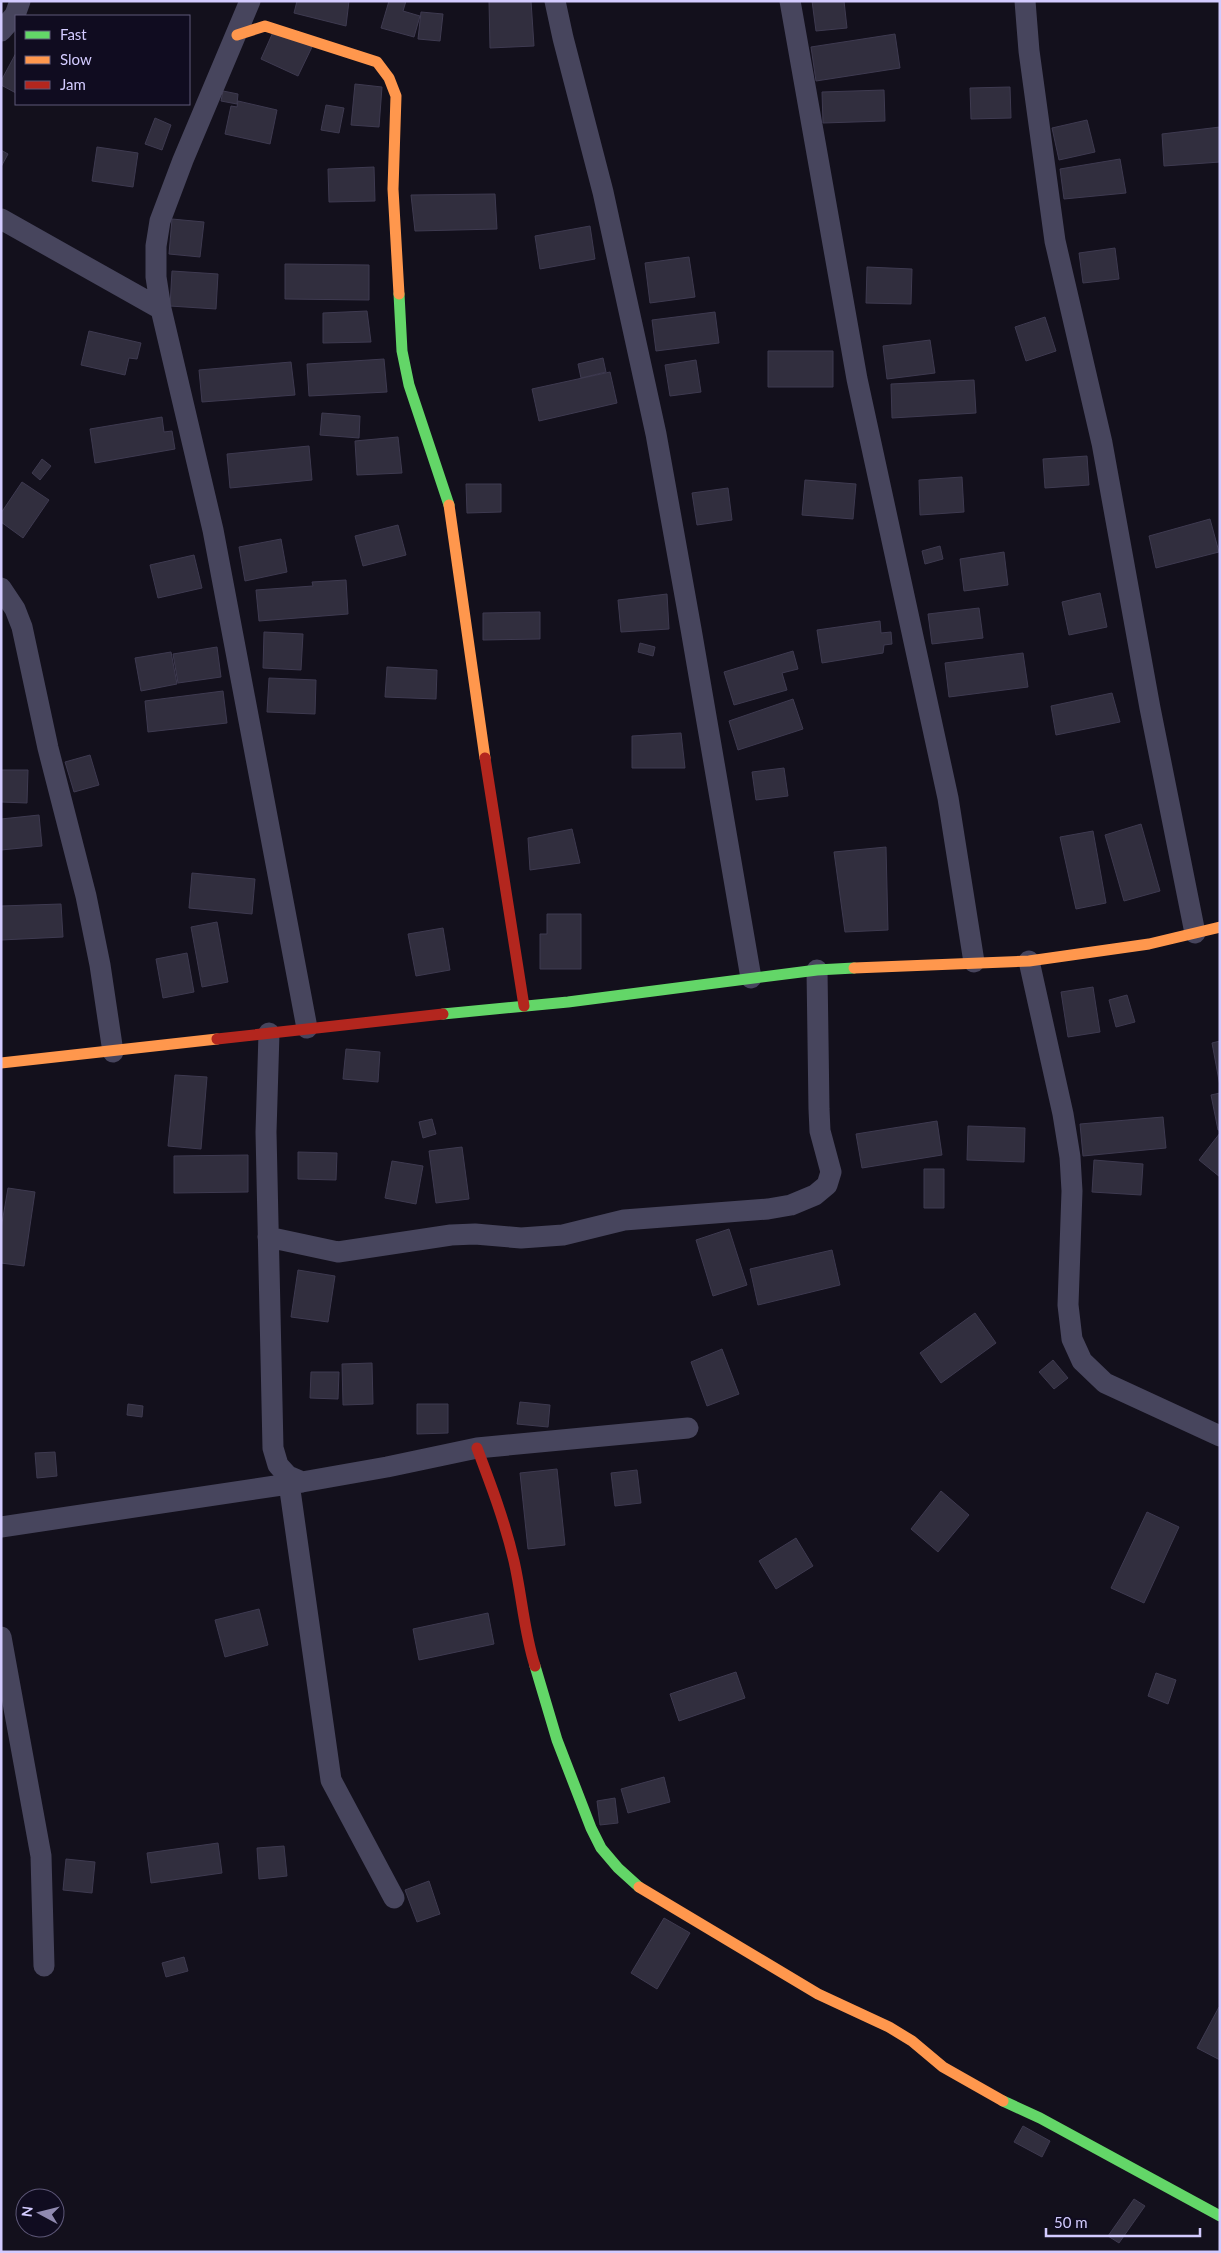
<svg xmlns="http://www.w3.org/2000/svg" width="1221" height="2253" font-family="Lato,sans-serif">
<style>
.building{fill:#312e3e;stroke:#3e3a50}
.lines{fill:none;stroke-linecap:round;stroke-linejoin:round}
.street{stroke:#47455d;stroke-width:21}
.fast{stroke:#63d668;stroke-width:11}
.slow{stroke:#ff974d;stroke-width:11}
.jam{stroke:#b3261e;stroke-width:11}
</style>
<rect width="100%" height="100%" fill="#13101c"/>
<!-- building -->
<path class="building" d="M297,1h52l-3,25 -52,-13z
M389,1h17l-3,10 17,5 -6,21 -33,-9z
M489,1h42l3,45 -44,2z
M812,1h32l3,27 -31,3z
M421,12l22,2 -3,27 -22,-2z
M274,30l38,17 -14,29 -37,-17z
M895,34l5,34 -84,13 -5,-34z
M16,53v40l-15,-8v-4z
M355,84l27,3 -3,40 -28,-2z
M1010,87l1,31 -40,1 -1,-31z
M884,90l1,31 -62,2 -1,-31z
M223,91l15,3 -1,10 -16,-3z
M238,101l39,9 -7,34 -45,-10 6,-28 6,1z
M326,105l18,3 -5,25 -18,-3z
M155,118l16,7 -9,25 -17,-6z
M1087,120l8,32 -36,8 -7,-32z
M1220,127v35l-56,4 -2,-32z
M97,147l41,6 -5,34 -41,-6z
M1,150l7,4 -7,13z
M1120,159l6,34 -62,6 -4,-30z
M374,167l1,34 -46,1 -1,-33z
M495,194l2,35 -82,2 -4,-36z
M172,219l32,3 -4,35 -31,-3z
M590,226l5,33 -55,10 -5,-33z
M1115,248l4,31 -36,4 -4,-30z
M689,257l6,40 -45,6 -5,-40z
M285,264l84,1v35l-84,-1z
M867,267l45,2 -1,35 -45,-1z
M172,271l46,3 -2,35 -46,-3z
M367,311l4,31 -48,1v-30z
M715,312l4,31 -63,8 -4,-31z
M1045,317l11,34 -30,10 -11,-34z
M89,331l52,12 -4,16 -8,-1 -4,17 -44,-10z
M930,340l5,33 -48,6 -4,-33z
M768,351h65v36h-65z
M603,358l3,14 -25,6 -3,-14z
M384,359l3,33 -78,4 -2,-32z
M696,360l5,32 -31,4 -5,-31z
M291,362l4,33 -93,7 -3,-32z
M610,372l7,31 -78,18 -7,-32z
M974,380l2,33 -84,5 -1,-34z
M322,413l38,3 -1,22 -39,-3z
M162,417l2,15 8,-1 3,18 -80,14 -5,-34z
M398,437l4,36 -45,2 -2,-34z
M309,446l3,34 -82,8 -3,-34z
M1087,456l2,29 -44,3 -2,-29z
M42,459l9,7 -11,14 -8,-7z
M962,477l2,35 -44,3 -1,-35z
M805,480l51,4 -3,35 -51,-4z
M22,482l27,18 -26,38 -22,-16v-9z
M466,484h35v28l-34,1z
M728,488l4,32 -35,5 -5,-32z
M1210,519l9,33 -63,16 -7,-32z
M398,525l8,30 -43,11 -8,-30z
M281,539l6,33 -42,9 -6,-34z
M940,546l3,13 -18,5 -3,-13z
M1004,552l4,33 -44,6 -4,-32z
M194,555l8,33 -44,10 -8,-33z
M346,580l2,34 -89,7 -3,-31 57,-4 -1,-4z
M1100,593l7,34 -38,8 -7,-33z
M667,594l2,35 -48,3 -3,-32z
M979,608l4,30 -51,6 -4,-30z
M540,612v27l-57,1v-27z
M880,621l1,12 10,-1 1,12 -8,1 -1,8 -61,10 -5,-33z
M264,632l39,2 -2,36 -38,-2z
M640,643l15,4 -2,9 -15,-4z
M217,647l4,30 -43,6 -5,-29z
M793,651l5,18 -16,4 5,17 -53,15 -10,-33z
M171,652l6,32 -36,7 -6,-33z
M1023,653l5,34 -79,10 -4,-34z
M387,667l50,3 -1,29 -51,-2z
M269,678l47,2 -1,34 -48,-2z
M223,691l4,32 -79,9 -3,-31z
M1112,693l8,29 -64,13 -5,-29z
M793,699l10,30 -65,21 -9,-29z
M681,733l4,35h-53v-32z
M90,755l9,30 -25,7 -9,-30z
M784,768l4,28 -32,4 -4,-28z
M1,770h27l-1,33 -26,-1z
M39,815l3,31 -41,4v-31z
M1141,824l19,67 -36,10 -19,-66z
M572,829l8,34 -50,7 -2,-32z
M1093,831l13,72 -30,6 -16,-72z
M886,847l2,83 -43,2 -11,-80z
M192,873l63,6 -3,35 -63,-6z
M61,904l2,33 -62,3v-34z
M547,914h34v55h-41v-35h7z
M217,922l11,60 -26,5 -11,-60z
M443,928l7,42 -34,6 -8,-42z
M187,953l7,39 -31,6 -7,-39z
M1093,987l7,45 -32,5 -7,-45z
M1127,995l8,27 -19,5 -7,-27z
M1220,1041v45l-8,-43z
M346,1049l34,3 -2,30 -35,-3z
M175,1075l32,2 -6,72 -33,-3z
M1220,1093v37h-2l-7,-35z
M1163,1117l3,31 -83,8 -3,-32z
M432,1119l4,15 -13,4 -4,-16z
M937,1121l5,34 -80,13 -6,-34z
M968,1126l57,2 -1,34 -57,-2z
M1220,1133v44l-21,-17z
M462,1147l7,52 -33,4 -7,-52z
M298,1152l39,1 -1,27 -38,-1z
M248,1155v37l-74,1v-37z
M1094,1160l49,4 -2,31 -49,-3z
M392,1161l31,5 -7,38 -31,-6z
M924,1169h20v39h-20z
M8,1188l27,4 -11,74 -23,-3v-34z
M729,1229l18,56 -34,11 -17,-56z
M832,1250l8,35 -82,20 -8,-36z
M298,1270l37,6 -7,46 -37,-5z
M975,1313l21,30 -55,40 -21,-30z
M722,1349l17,45 -32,12 -16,-44z
M1053,1360l15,18 -14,11 -15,-17z
M372,1363l1,41 -30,1 -1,-41z
M311,1372h28l-1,27 -28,-1z
M520,1402l30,3 -2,22 -31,-3z
M128,1404l15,2 -1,11 -15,-2z
M417,1404h31v29l-31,1z
M55,1452l2,24 -20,2 -2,-25z
M557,1469l8,76 -37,4 -8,-76z
M637,1470l4,33 -26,3 -4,-33z
M941,1491l28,24 -31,37 -27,-23z
M1147,1512l32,15 -35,76 -33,-15z
M796,1538l17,28 -37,23 -17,-28z
M259,1609l9,36 -43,12 -10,-37z
M488,1613l6,31 -75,16 -6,-31z
M736,1672l9,26 -66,23 -9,-27z
M1156,1673l20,7 -8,24 -20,-8z
M664,1777l6,25 -42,11 -7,-24z
M615,1798l3,25 -18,2 -3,-24z
M218,1843l4,30 -71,10 -4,-30z
M284,1846l3,30 -28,3 -2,-31z
M66,1859l29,3 -3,31 -29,-3z
M429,1881l11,33 -23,8 -12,-32z
M664,1918l26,15 -33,56 -26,-16z
M184,1957l4,14 -22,6 -4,-14z
M1219,2007h1v53l-23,-12z
M1023,2126l27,15 -8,16 -28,-15z
M1134,2199l11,7 -26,37 -11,-7z"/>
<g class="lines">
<!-- street -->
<path class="street" d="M250,1l-67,159 -23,61 -4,25v31l5,32 52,221 94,498
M555,1l8,37 40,154 53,242 35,195 60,349
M790,1l67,378 91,419 26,164
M1025,1l4,50 26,190 47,202 48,265 45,225
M1,31l14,-16 5,-14
M1,219l160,90
M1,588l14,21 7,18 26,121 38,148 14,69 13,87
M1029,961l34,153 7,43 2,34 -4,114 4,34 10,22 23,22 115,53
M269,1033l-3,99 7,316 5,17 10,11 14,6 85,-15 90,-19 211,-20
M268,1237l70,15 113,-17 24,-1 46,4 42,-3 61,-15 144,-11 23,-4 24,-10 12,-10 4,-13 -11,-41 -1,-22 -2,-139
M288,1476l43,304 63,118
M1,1527l301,-45
M1,1637l40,219 3,110"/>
<!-- fast -->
<path class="fast" d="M399,294l3,57 7,34 40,120
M443,1014l125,-12 249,-32 37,-2
M535,1666l22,74 34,88 10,20 17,20 21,19
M1003,2101l37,17 180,98"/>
<!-- slow -->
<path class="slow" d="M237,35l28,-9 112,36 12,16 7,18 -3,93 6,105
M449,505l36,253
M854,968l175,-7 120,-17 71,-17
M1,1063l216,-24
M639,1887l179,107 71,33 23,14 31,26 60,34"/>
<!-- jam -->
<path class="jam" d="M485,758l39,248
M217,1039l226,-25
M477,1448c14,37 28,74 37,113 8,35 10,71 21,105"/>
</g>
<!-- border -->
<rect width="1221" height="2253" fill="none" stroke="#d3cbff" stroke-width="5"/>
<!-- legend -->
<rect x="15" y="15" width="175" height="90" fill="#100c20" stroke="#5e5879"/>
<rect x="25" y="31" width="25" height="8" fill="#63d668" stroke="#5e5879"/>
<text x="60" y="40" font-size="15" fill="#d3cbff">Fast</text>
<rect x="25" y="56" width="25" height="8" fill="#ff974d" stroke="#5e5879"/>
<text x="60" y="65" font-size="15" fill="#d3cbff">Slow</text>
<rect x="25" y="81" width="25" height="8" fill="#b3261e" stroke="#5e5879"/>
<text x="60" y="90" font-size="15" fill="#d3cbff">Jam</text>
<!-- north arrow -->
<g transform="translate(40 2213) rotate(277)"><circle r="24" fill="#100c20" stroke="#5e5879"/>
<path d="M0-4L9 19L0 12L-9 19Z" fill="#908ab0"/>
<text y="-8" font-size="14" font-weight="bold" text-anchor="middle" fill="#d3cbff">N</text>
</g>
<!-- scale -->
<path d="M1046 2228v8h154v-8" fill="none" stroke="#d3cbff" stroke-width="2.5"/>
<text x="1054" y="2228" font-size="15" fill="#d3cbff" stroke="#100c20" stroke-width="4" paint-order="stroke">50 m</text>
</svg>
